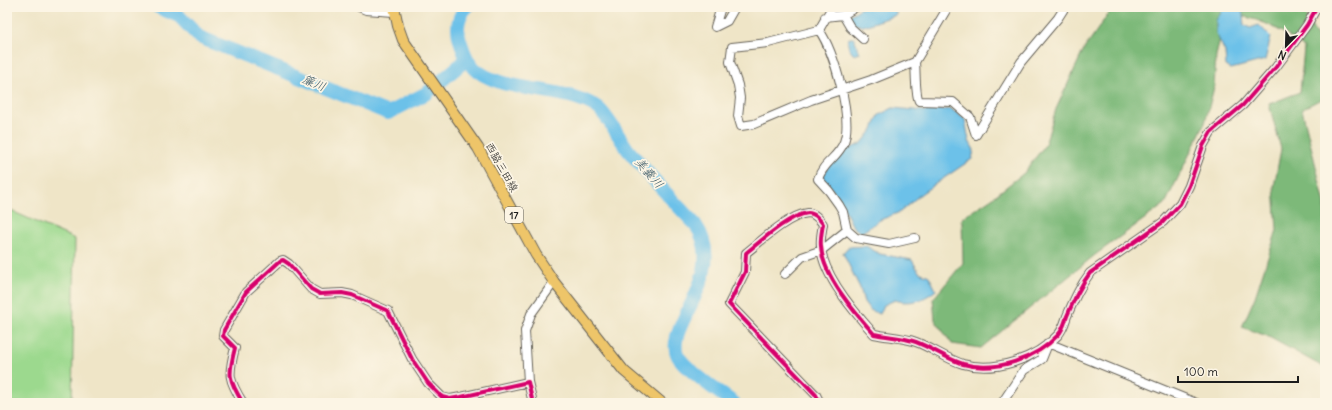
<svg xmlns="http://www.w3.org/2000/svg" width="1332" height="410" font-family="Delius,'Klee One',sans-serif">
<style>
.green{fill:#9cd98e;stroke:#5c7a55}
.forest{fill:#7db979;stroke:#4c6a4a}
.water{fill:#6cc1e9;stroke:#446e82}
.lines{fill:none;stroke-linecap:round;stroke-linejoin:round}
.river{stroke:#6cc1e9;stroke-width:14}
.minor-casing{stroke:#666258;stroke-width:10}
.major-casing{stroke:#666258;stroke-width:12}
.minor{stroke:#fff;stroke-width:8}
.major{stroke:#eec569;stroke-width:10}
.cycleway-casing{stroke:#fcf5e5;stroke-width:6}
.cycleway{stroke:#d6006c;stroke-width:4}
.labels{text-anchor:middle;stroke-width:3.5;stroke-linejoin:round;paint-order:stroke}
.shield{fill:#fcf5e5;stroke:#5f5d58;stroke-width:1}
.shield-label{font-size:10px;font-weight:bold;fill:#1c1c1c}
.street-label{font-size:11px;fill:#1c1c1c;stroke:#fcf5e5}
.water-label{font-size:12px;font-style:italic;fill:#385664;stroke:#fcf5e5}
</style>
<rect width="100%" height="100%" fill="#fcf5e5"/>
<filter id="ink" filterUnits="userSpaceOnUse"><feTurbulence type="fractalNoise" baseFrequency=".025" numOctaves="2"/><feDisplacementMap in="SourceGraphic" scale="8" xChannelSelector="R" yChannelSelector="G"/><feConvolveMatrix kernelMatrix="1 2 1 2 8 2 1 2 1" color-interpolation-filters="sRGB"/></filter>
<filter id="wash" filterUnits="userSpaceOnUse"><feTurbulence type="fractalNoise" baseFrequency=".012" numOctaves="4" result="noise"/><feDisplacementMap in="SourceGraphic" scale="16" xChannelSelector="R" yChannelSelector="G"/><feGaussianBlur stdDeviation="0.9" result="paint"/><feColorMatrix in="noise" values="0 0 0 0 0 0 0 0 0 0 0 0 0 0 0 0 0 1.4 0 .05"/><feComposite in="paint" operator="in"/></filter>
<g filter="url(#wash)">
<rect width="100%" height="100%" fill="#efe5c7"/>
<!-- green -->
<path class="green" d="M7,209l68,30 -3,164h-65z"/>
<!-- forest -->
<path class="forest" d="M1113,7h188l19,35 5,4v51l-23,12 23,95v164l-58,-32 -25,-9 13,-30 22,-67 -3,-43 7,-38 -12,-45 31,-12 4,-44c-21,-18 -39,-27 -66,-33l-17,19 -5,22 -2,31 -9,36 -40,81 -70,51 -114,93 -29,-4 -17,-24 -2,-21 30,-36 -1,-45 30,-20 32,-25 21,-28 11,-36 28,-60z"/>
<!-- water -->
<path class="water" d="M863,7h33v8l-32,11 -11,-2 -3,-9z
M1222,7h20l2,18 6,3 9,-3 12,12 -6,23 -34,9 -5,-3 -1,-14 -9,-19v-13l5,-7z
M850,38h4l6,15 -6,2c-5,-5 -7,-10 -6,-16z
M893,108l31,3 27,-2 14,10 4,22 5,9 -2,9 -50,34 -22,19 -20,8 -19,13 -8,-6 -14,-29 -17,-21 6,-10 17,-16 17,-8 11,-14 6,-14z
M866,246l14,8 32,6 7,12 10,4 7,14c-12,10 -26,15 -41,10l-11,5 -4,9 -10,-4 -6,-8 -4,-14 -17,-35 5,-6z"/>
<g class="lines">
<!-- river -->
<path class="river" d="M158,7l21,9 20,21 189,76 39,-20 40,-34
M467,7c-9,8 -11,21 -7,33 3,9 6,21 13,27 26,27 92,18 125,41 9,7 22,31 30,42 21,25 44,50 67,74 36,51 -33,103 -17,132 7,13 43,38 56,47"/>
</g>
</g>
<g filter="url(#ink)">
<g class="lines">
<!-- minor casing -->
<g class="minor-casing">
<path id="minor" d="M359,7l7,3 28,2
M721,7l-6,20 12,-6 8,-14
M832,7l-13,23 -51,13 -36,4 -2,15 8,23 2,13 -2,18 3,10 13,-2 57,-24 60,-20 44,-18 33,-55
M843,15l7,12 13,12
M825,17l18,-2 13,-8
M819,30c15,21 34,87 25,112 -6,16 -21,20 -26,37l11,12 10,14 4,7 4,18 9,8 33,6 26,-6
M915,62c1,10 0,32 4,39l34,1 17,15 6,18 45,-73 37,-44 7,-11
M785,274l17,-17 20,-7 25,-20
M1048,343l148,60
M528,382l-3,-51 6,-17 23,-32
M243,403c-15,-24 -15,-28 -8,-55l-12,-12 1,-6 22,-38 34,-31 3,-1 6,4 22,25 9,5 22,-1 10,2 36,16 24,48 16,24 14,14 8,2 11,-2 67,-15 5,21
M820,403l-4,-8 -87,-91 16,-32 1,-19c15,-12 43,-38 62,-40 7,0 11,6 15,11 -1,7 -3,15 -2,22 1,29 34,67 53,88 14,3 28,3 42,8 16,6 31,17 47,22 32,9 73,-5 95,-29 5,-5 7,-13 9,-19 7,-16 13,-30 23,-43l73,-51 17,-18 9,-18 14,-40 8,-14 32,-27 33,-38 31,-42 10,-18
M1002,403l22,-33 18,-11 6,-15"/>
</g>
<!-- major casing -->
<g class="major-casing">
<path id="major" d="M394,7l4,19 5,14 75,108 58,107 18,27 70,89 38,32"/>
</g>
<!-- minor -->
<use href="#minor" class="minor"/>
<!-- major -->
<use href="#major" class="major"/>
<!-- cycleway casing -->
<g class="cycleway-casing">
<path id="cycleway" d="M243,403c-15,-24 -15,-28 -8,-55l-12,-12 1,-6 22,-38 34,-31 3,-1 6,4 22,25 9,5 22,-1 10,2 36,16 24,48 16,24 14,14 8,2 11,-2 67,-15 5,21
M820,403l-4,-8 -87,-91 16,-32 1,-19c15,-12 43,-38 62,-40 7,0 11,6 15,11 -1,7 -3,15 -2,22 1,29 34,67 53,88 14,3 28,3 42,8 16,6 31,17 47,22 32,9 73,-5 95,-29 5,-5 7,-13 9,-19 7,-16 13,-30 23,-43l73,-51 17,-18 9,-18 14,-40 8,-14 32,-27 33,-38 31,-42 10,-18"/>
</g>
<!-- cycleway -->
<use href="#cycleway" class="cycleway"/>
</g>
</g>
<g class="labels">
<!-- shield labels -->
<rect class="shield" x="505" y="207" width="18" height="16" rx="3"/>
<g class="shield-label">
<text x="514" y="219">17</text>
</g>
<!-- street labels -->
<g class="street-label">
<text transform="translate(502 167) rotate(61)" y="4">西脇三田線</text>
</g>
<!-- water labels -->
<g class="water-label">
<text transform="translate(314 83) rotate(22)" y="4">簾川</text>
<text transform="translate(649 173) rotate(49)" y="4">美嚢川</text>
</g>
</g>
<!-- margin -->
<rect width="1332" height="410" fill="none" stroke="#fcf5e5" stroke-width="24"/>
<!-- north arrow -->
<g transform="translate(1286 46) rotate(203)" stroke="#fcf5e5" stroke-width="3" paint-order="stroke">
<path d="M0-3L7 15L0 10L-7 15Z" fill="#1c1c1c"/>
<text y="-6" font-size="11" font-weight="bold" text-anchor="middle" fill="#1c1c1c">N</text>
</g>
<!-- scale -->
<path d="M1178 376v6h120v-6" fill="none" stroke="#1c1c1c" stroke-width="2"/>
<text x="1184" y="376" font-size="12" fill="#1c1c1c" stroke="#fcf5e5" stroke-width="3" paint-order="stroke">100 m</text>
</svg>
